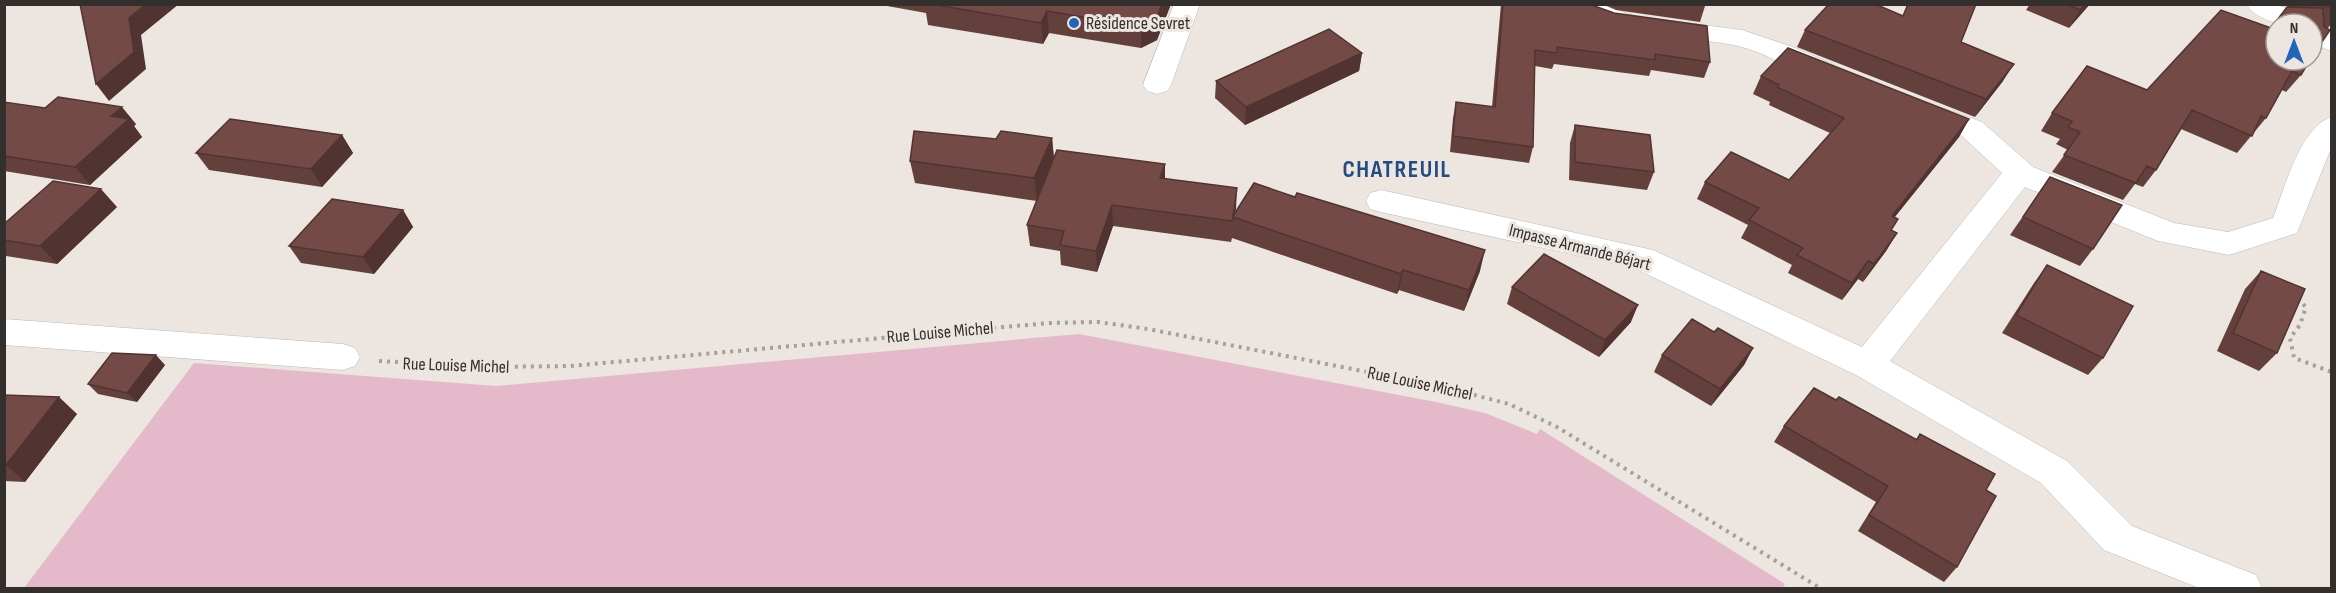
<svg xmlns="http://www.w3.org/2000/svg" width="2336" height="593" font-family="'Sofia Sans Condensed',sans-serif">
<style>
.green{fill:#e4bacb}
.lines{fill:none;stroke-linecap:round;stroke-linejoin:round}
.street-casing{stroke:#bfb9b4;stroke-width:1}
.secondary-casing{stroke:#bfb9b4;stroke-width:1}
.path{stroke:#a5a09c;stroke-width:4;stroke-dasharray:3 5;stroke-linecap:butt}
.street{fill:#fff;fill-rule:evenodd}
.secondary{fill:#fff;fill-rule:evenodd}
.wall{fill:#64403c}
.shaded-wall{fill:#513431}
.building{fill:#744a46;stroke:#513431;stroke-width:1.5}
.poi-dot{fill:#2264b5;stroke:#ece5e0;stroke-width:2}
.labels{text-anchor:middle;stroke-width:6;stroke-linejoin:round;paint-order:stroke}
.poi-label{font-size:18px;fill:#322f2d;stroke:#ece5e0;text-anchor:start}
.street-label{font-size:18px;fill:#322f2d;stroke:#ece5e0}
.district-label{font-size:24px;font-weight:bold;letter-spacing:1.5px;fill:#234c81;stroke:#ece5e0}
</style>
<rect width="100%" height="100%" fill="#ece5e0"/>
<!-- green -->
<path class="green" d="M1079,334l357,68 49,11 52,21 3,-5 245,155 -2,3 2,1h-1761l170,-225 302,23z"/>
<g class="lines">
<!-- street casing -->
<g class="street-casing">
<path id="street" d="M1174,4h26l-29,81 -4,6 -10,3 -10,-3 -4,-6z
M1566,4h33l35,12 108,14 51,17 41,18 4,6 -4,6 -10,3c-30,-8 -56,-27 -86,-34 -39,-10 -149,-8 -172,-42z
M1922,101l60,21 51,45 141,56 54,9 45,-14c11,-28 28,-93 59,-101v29l-35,87 -68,22 -71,-14 -133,-54 -135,174 177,100 65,65 124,49 6,13h-63l-95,-38 -63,-67 -185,-108 -222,-107 -253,-56 -11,-3 -4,-8 4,-8 11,-3 272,60 209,97 140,-174 -40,-37 -50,-19 -4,-7 4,-7z
M4,319l339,25 12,4 5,9 -5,9 -12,4 -339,-25z"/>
</g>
<!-- secondary casing -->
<g class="secondary-casing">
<path id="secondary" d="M2246,4c22,0 48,-1 62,20 -22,0 -47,1 -62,-20z
M2312,25l20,7v19l-20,-7z"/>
</g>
<!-- path -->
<path class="path" d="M2297,299l9,8 -6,18 -10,13 4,20 38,14
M379,361l114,6 77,-1 479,-43 49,-1 50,7 296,58 65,17 48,23 263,161"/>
<!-- street -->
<use href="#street" class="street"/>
<!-- secondary -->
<use href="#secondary" class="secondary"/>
</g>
<!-- wall -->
<path class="wall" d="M876,4h295l-14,36 -16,8 -92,-15 -6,11 -115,-19 -2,-12z
M1501,4h88l121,58 -6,16 -53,-8 -2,6 -95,-12 -2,5 -17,-3 -2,81 -4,16 -79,-11 3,-34 3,-16 36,5z
M1603,4h102v2l-5,16 -84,-12z
M2030,4h60l-21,24 -43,-18z
M2288,4h43v20l-3,4h-3l-24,47 -15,17 -4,-2 -16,28 -29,35 -56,-24 -25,41 -13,17 -8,-3 -12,16 -71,-28 16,-22 -12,-6 4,-5 -19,-8 11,-18 95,-23 124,-62 16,-21h2l-2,-1z
M1805,30l156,12 42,39 -28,36 -178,-70z
M1362,53l-3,18 -114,54 -30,-27 1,-17z
M1761,76l208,43 -10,18 -65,81 4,1 -7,12 6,2 -11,18 -23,31 -5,-3 -16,21 -54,-27 4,-8 -51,-27 7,-13 -51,-26 8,-17 84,-2 41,-47 -61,-28 1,-3 -17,-8z
M4,102l132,22 -2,2 8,11 -52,48 -86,-14z
M1575,125l79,47 -7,18 -78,-10 1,-37z
M342,135l11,18 -31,34 -113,-17 -13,-17z
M1052,138l2,20 111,6v14l70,34 245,59 -16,40 -65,-21 -2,4 -165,-56 -1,4 -118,-16 -16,46 -36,-7 -1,-14 -30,-5 -3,-21 10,-24 -122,-18 -5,-22 86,-22z
M2050,177l43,72 -13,17 -70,-31z
M117,207l-60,57 -51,-8 -2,-1v-31z
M403,210l10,17 -39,47 -73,-11 -12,-17z
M2047,265l56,93 -15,17 -86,-42 32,-50z
M2261,271l16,82 -18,18 -42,-20 28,-62z
M1512,287l119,35 -32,35 -92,-53z
M1714,332l39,16 -9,17 -33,41 -57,-34 8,-17z
M165,365l-28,37 -39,-8 -10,-10z
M4,395l73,19 -52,68 -21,-1z
M1836,400l80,39 4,-5 66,56 -29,77 -13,15 -86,-51 18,-29 -102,-60 10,-16z"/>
<!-- shaded-wall -->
<path class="shaded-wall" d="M146,4h33l-38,31 5,34 -37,32 -13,-17 33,-66z
M1162,4h9l-14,36 -16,8v-21z
M2085,4h5l-21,24 11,-18z
M1047,11l2,22 -6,11 -2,-21z
M1362,53l-3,18 -114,54 1,-18z
M2014,64l-11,17 -28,36 11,-18z
M122,107l14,17 -2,2 8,11 -52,48 -15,-18 36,-51z
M1969,119l-10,18 -78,97 11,-18z
M342,135l11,18 -31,34 -11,-18z
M1052,138l2,23 -17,40 -3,-23z
M1165,164v21l-5,-7z
M1237,188l-1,21 -2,9 -1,-1z
M101,189l16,18 -60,57 -17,-18z
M1112,205l1,21 -16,46 -1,-21z
M403,210l10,17 -39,47 -11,-17z
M1897,233l-11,18 -23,31 11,-18z
M1485,250l-5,21 -16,40 5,-21z
M1868,261l-10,18 -16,21 10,-17z
M1403,270l-4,20 -2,4 4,-20z
M1638,305l-7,17 -32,35 6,-17z
M1753,348l-9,17 -33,41 9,-17z
M156,355l9,10 -28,37 -10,-9z
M59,397l18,17 -52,68 -19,-17z"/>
<!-- building -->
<path class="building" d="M80,4h66l-17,14 5,34 -38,32z
M931,4h231l-6,15 -15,8 -94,-16 -6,12z
M1503,4h86l25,9 93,13 3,36 -55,-8v6l-98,-13v6l-22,-3 -2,97 -80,-11 3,-34 39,5z
M1829,4h46l28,12 5,-12h68l-15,38 53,22 -28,35 -181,-69z
M2066,4h19l-5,6z
M2323,4h8v4l-7,-2z
M2287,7l36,1 1,19 6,3 -18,27v-33h-36v36h34l-9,15 -9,-4 -26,47 -5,-2 -9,20 -60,-26 -36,60 -9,-4 -11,17 -72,-28 16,-23 -12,-5 4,-6 -20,-8 35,-47 60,24 74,-80 50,18z
M1329,29l33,24 -116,54 -30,-26z
M1788,48l181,71 -77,97 6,3 -7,11 6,3 -23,31 -6,-3 -16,22 -55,-28 6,-7 -54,-28 10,-12 -54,-26 26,-30 58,28 55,-62 -67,-31 2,-2 -18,-9z
M58,97l64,10 -11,9 18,3 -54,48 -71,-11v-54l41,6z
M230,119l112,16 -31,34 -115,-16z
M1575,125l75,10 4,37 -79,-10z
M914,131l82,8 5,-8 51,7 -18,40 -124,-17z
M1057,150l108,14 -5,14 77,10 -4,28 21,-33 41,14 2,-4 188,57 -16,40 -66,-20 -2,4 -168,-57 -1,4 -120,-16 -16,46 -36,-6 4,-14 -37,-6z
M2050,177l72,28 -29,44 -70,-32z
M53,181l48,8 -61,57 -36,-6v-16z
M332,199l71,11 -40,47 -74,-11z
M1544,254l94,51 -33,35 -93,-53z
M2047,265l86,41 -30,52 -87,-43z
M2261,271l44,18 -28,64 -44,-20z
M1692,319l22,13 4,-4 35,20 -33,41 -58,-34z
M112,353l44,2 -29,38 -39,-9z
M1814,388l22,12 3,-3 78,43 3,-6 75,40 -9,16 10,6 -39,71 -88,-52 19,-29 -104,-60z
M4,395l55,2 -53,68h-2z"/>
<!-- markers -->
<circle class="poi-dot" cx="1074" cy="23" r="6"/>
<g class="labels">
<!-- poi labels -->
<g class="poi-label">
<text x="1086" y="29">Résidence Sevret</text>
</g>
<!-- street labels -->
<g class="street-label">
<text transform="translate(1580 247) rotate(14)" y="6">Impasse Armande Béjart</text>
<text transform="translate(940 332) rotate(-5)" y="6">Rue Louise Michel</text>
<text transform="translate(456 365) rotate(2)" y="6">Rue Louise Michel</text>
<text transform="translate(1420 383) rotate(12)" y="6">Rue Louise Michel</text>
</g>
<!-- district labels -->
<g class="district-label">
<text x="1397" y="177">CHATREUIL</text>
</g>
</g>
<!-- border -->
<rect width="2336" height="593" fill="none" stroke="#322f2d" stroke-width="12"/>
<!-- north arrow -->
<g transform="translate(2294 42)"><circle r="28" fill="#ece5e0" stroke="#a29c98" stroke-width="1.5"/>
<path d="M0-4.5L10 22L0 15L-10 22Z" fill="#2264b5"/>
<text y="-9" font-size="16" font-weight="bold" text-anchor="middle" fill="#322f2d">N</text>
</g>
</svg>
